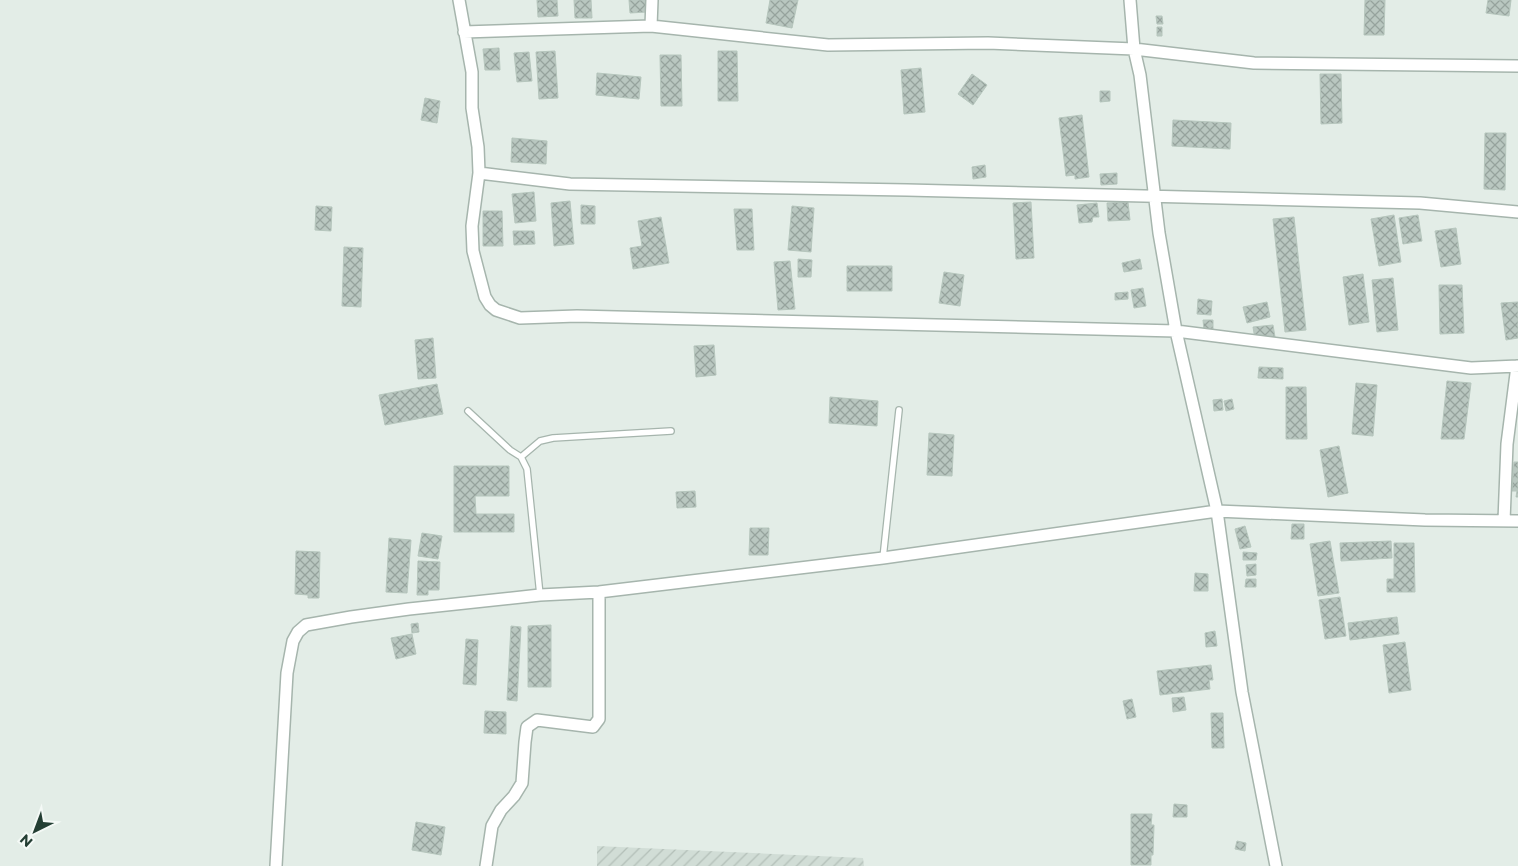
<svg xmlns="http://www.w3.org/2000/svg" width="1518" height="866" font-family="Montserrat,sans-serif">
<style>
.industrial{fill:url(#industrial-furrows)}
.building{fill:url(#building-cross-hatch);stroke:#b6c6bd}
.lines{fill:none;stroke-linecap:round;stroke-linejoin:round}
.service-casing{stroke:#a6b5ad;stroke-width:8}
.minor-casing{stroke:#a6b5ad;stroke-width:14}
.service{stroke:#fff;stroke-width:5.5}
.minor{stroke:#fff;stroke-width:11}
</style>
<defs>
<pattern id="industrial-furrows" width="10" height="10" patternUnits="userSpaceOnUse" patternTransform="scale(1.25)"><rect width="10" height="10" fill="#d1ddd6"/><path d="M-1 1l2-2M0 10L10 0M9 11l2-2" fill="none" stroke="#b3bfb8"/></pattern>
<pattern id="building-cross-hatch" width="8" height="8" patternUnits="userSpaceOnUse" patternTransform="scale(1.25)"><rect width="8" height="8" fill="#b9c7c0"/><path d="M0 0l8 8M0 8l8-8" fill="none" stroke="#96a39d"/></pattern>
</defs>
<rect width="100%" height="100%" fill="#e3ede7"/>
<!-- industrial -->
<path class="industrial" d="M597,846l266,12 1,8h-267z"/>
<!-- building -->
<path class="building" d="M537,0h20l1,16 -20,1z
M574,0h17l1,18h-17z
M629,0h18v12l-17,1z
M770,0h28l-6,28 -26,-5z
M1365,0h20l-1,35h-20z
M1488,0h23l-2,16 -23,-3z
M1156,16h6l1,8h-6z
M1157,27h5v9h-5z
M499,48l1,22h-15l-2,-21z
M555,51l3,47 -19,1 -3,-47z
M718,51h19l1,50h-20z
M529,52l3,29 -15,1 -3,-29z
M660,55h21l1,51h-21z
M921,68l4,44 -21,2 -3,-44z
M597,73l44,4 -2,22 -43,-4z
M972,74l15,11 -14,20 -15,-11z
M1320,74h21l1,49 -21,1z
M1100,91h10v10l-10,1z
M425,98l15,3 -3,22 -16,-3z
M1082,115l7,62 -14,2v-4l-9,1 -7,-58z
M1173,120l58,3 -1,26 -58,-3z
M1485,133h21l-1,57 -21,-1z
M512,138l35,3 -1,23 -35,-2z
M985,165l1,12 -13,2 -1,-12z
M1117,173v11l-16,1 -1,-11z
M534,192l2,29 -21,2 -3,-29z
M570,201l4,43 -20,2 -3,-43z
M1031,202l3,56 -18,1 -3,-56z
M1128,202l2,18 -22,1 -1,-18z
M1097,203l2,14h-6l-1,5 -13,1 -2,-18z
M581,205l14,1v18h-14z
M316,206l16,1 -1,24 -16,-1z
M792,206l22,2 -3,44 -23,-2z
M734,209h18l2,41h-17z
M483,211h19l1,35h-20z
M1394,215l7,47 -22,4 -8,-47z
M1418,215l4,26 -19,3 -4,-26z
M661,217l8,46 -36,6 -3,-21 12,-2 -4,-25z
M1294,217l12,113 -21,2 -12,-113z
M1456,228l5,36 -20,3 -6,-36z
M513,231h21l1,13 -21,1z
M344,247l19,1 -2,59 -19,-1z
M798,259l14,1 -1,17h-13z
M1140,259l2,10 -18,3 -2,-9z
M790,261l5,48 -17,1 -4,-48z
M847,266h45v25h-45z
M944,272l20,3 -4,31 -21,-3z
M1363,274l6,48 -20,3 -6,-48z
M1393,278l5,52 -21,2 -5,-52z
M1439,285h23l2,48 -24,1z
M1143,288l3,18 -12,2 -3,-18z
M1128,292v7l-13,1v-7z
M1198,299l14,2 -1,14 -14,-1z
M1267,302l3,15 -23,6 -4,-16z
M1518,302v36l-12,2 -5,-37z
M1203,320h10v9l-9,1z
M1273,325l2,12 -20,2 -2,-12z
M433,338l3,40 -18,1 -3,-39z
M714,345l2,30 -20,2 -2,-31z
M1259,367l24,1v11l-25,-1z
M1447,381l24,2 -7,56h-23z
M1356,383l21,2 -4,51 -21,-2z
M437,384l6,30 -58,11 -6,-30z
M1286,387h20l1,52h-21z
M830,397l48,4 -1,25 -48,-3z
M1222,399l1,11 -9,1 -1,-11z
M1232,399l2,10 -8,2 -2,-10z
M929,433l25,2 -2,41 -25,-1z
M1339,446l9,47 -20,4 -8,-47z
M1514,462h4v35h-2l1,-6h-5z
M454,466h55v30h-34l1,18h38v18h-60z
M695,491l1,16 -19,1 -1,-16z
M1292,524h12v15h-13z
M1245,526l6,21 -11,2 -5,-20z
M750,528h19l-1,27h-19z
M422,533l20,3 -4,23 -20,-3z
M389,538l22,2 -4,53 -21,-1z
M1330,541l9,52 -21,3 -8,-52z
M1391,541l1,17 -51,3 -1,-18z
M1394,543h20l1,49h-28v-13h7z
M296,551l24,1 -1,46h-11v-3l-13,-1z
M1243,552l14,1 -1,7h-13z
M418,561l22,1 -1,28h-11v5h-11z
M1256,564v11l-9,1 -1,-11z
M1195,573l13,1v17h-14z
M1246,579h10v8h-11z
M1340,597l6,39 -21,3 -6,-39z
M1397,617l2,17 -49,6 -2,-17z
M418,623l1,9 -7,1 -1,-9z
M551,625v62h-23v-61z
M511,626l10,1 -4,74 -10,-1z
M1215,631l2,15 -11,1 -1,-14z
M412,634l4,20 -20,5 -5,-21z
M466,639l12,1 -2,45 -13,-1z
M1405,642l6,48 -22,3 -6,-48z
M1211,665l2,15h-4l1,9 -50,6 -3,-24z
M1184,697l2,13 -13,2 -1,-14z
M1132,699l4,18 -9,2 -4,-18z
M485,711l21,1v22l-22,-1z
M1211,713h12l1,35h-12z
M1174,804l13,1v12h-14z
M1131,814h21l-1,11h3l-1,30h-2v10h-20z
M416,822l29,5 -4,28 -29,-5z
M1237,841l9,2 -1,8 -10,-2z"/>
<g class="lines">
<!-- service casing -->
<g class="service-casing">
<path id="service" d="M468,411l42,39 11,7 6,12 13,126
M521,457l19,-16 13,-3 118,-7
M883,558l16,-148"/>
</g>
<!-- minor casing -->
<g class="minor-casing">
<path id="minor" d="M459,0l13,72v36l6,39 1,26 -7,53 1,25 12,46 5,8 6,5 24,8 57,-2 599,15 295,37 47,-2
M1130,0l4,49 6,26 19,158 17,98 41,180 25,181 34,174
M651,26l1,-26
M464,32l187,-6 177,19 160,-2 146,6 120,14 264,3
M479,173l91,11 337,6 513,13 98,9
M1504,521l3,-77 10,-78
M276,866l11,-193 6,-32 5,-9 8,-7 45,-8 58,-8 131,-14 59,-3 284,-34 334,-47 208,9 93,1
M486,866l6,-40 9,-16 13,-14 8,-13 3,-41 2,-15 10,-7 56,7 6,-8v-127"/>
</g>
<!-- service -->
<use href="#service" class="service"/>
<!-- minor -->
<use href="#minor" class="minor"/>
</g>
<!-- north arrow -->
<g transform="translate(35 831) rotate(222)" stroke="#f4f9f6" stroke-width="4" paint-order="stroke">
<path d="M0-4L9 19L0 12L-9 19Z" fill="#233e33"/>
<text y="-8" font-size="14" font-weight="bold" text-anchor="middle" fill="#233e33">N</text>
</g>
</svg>
